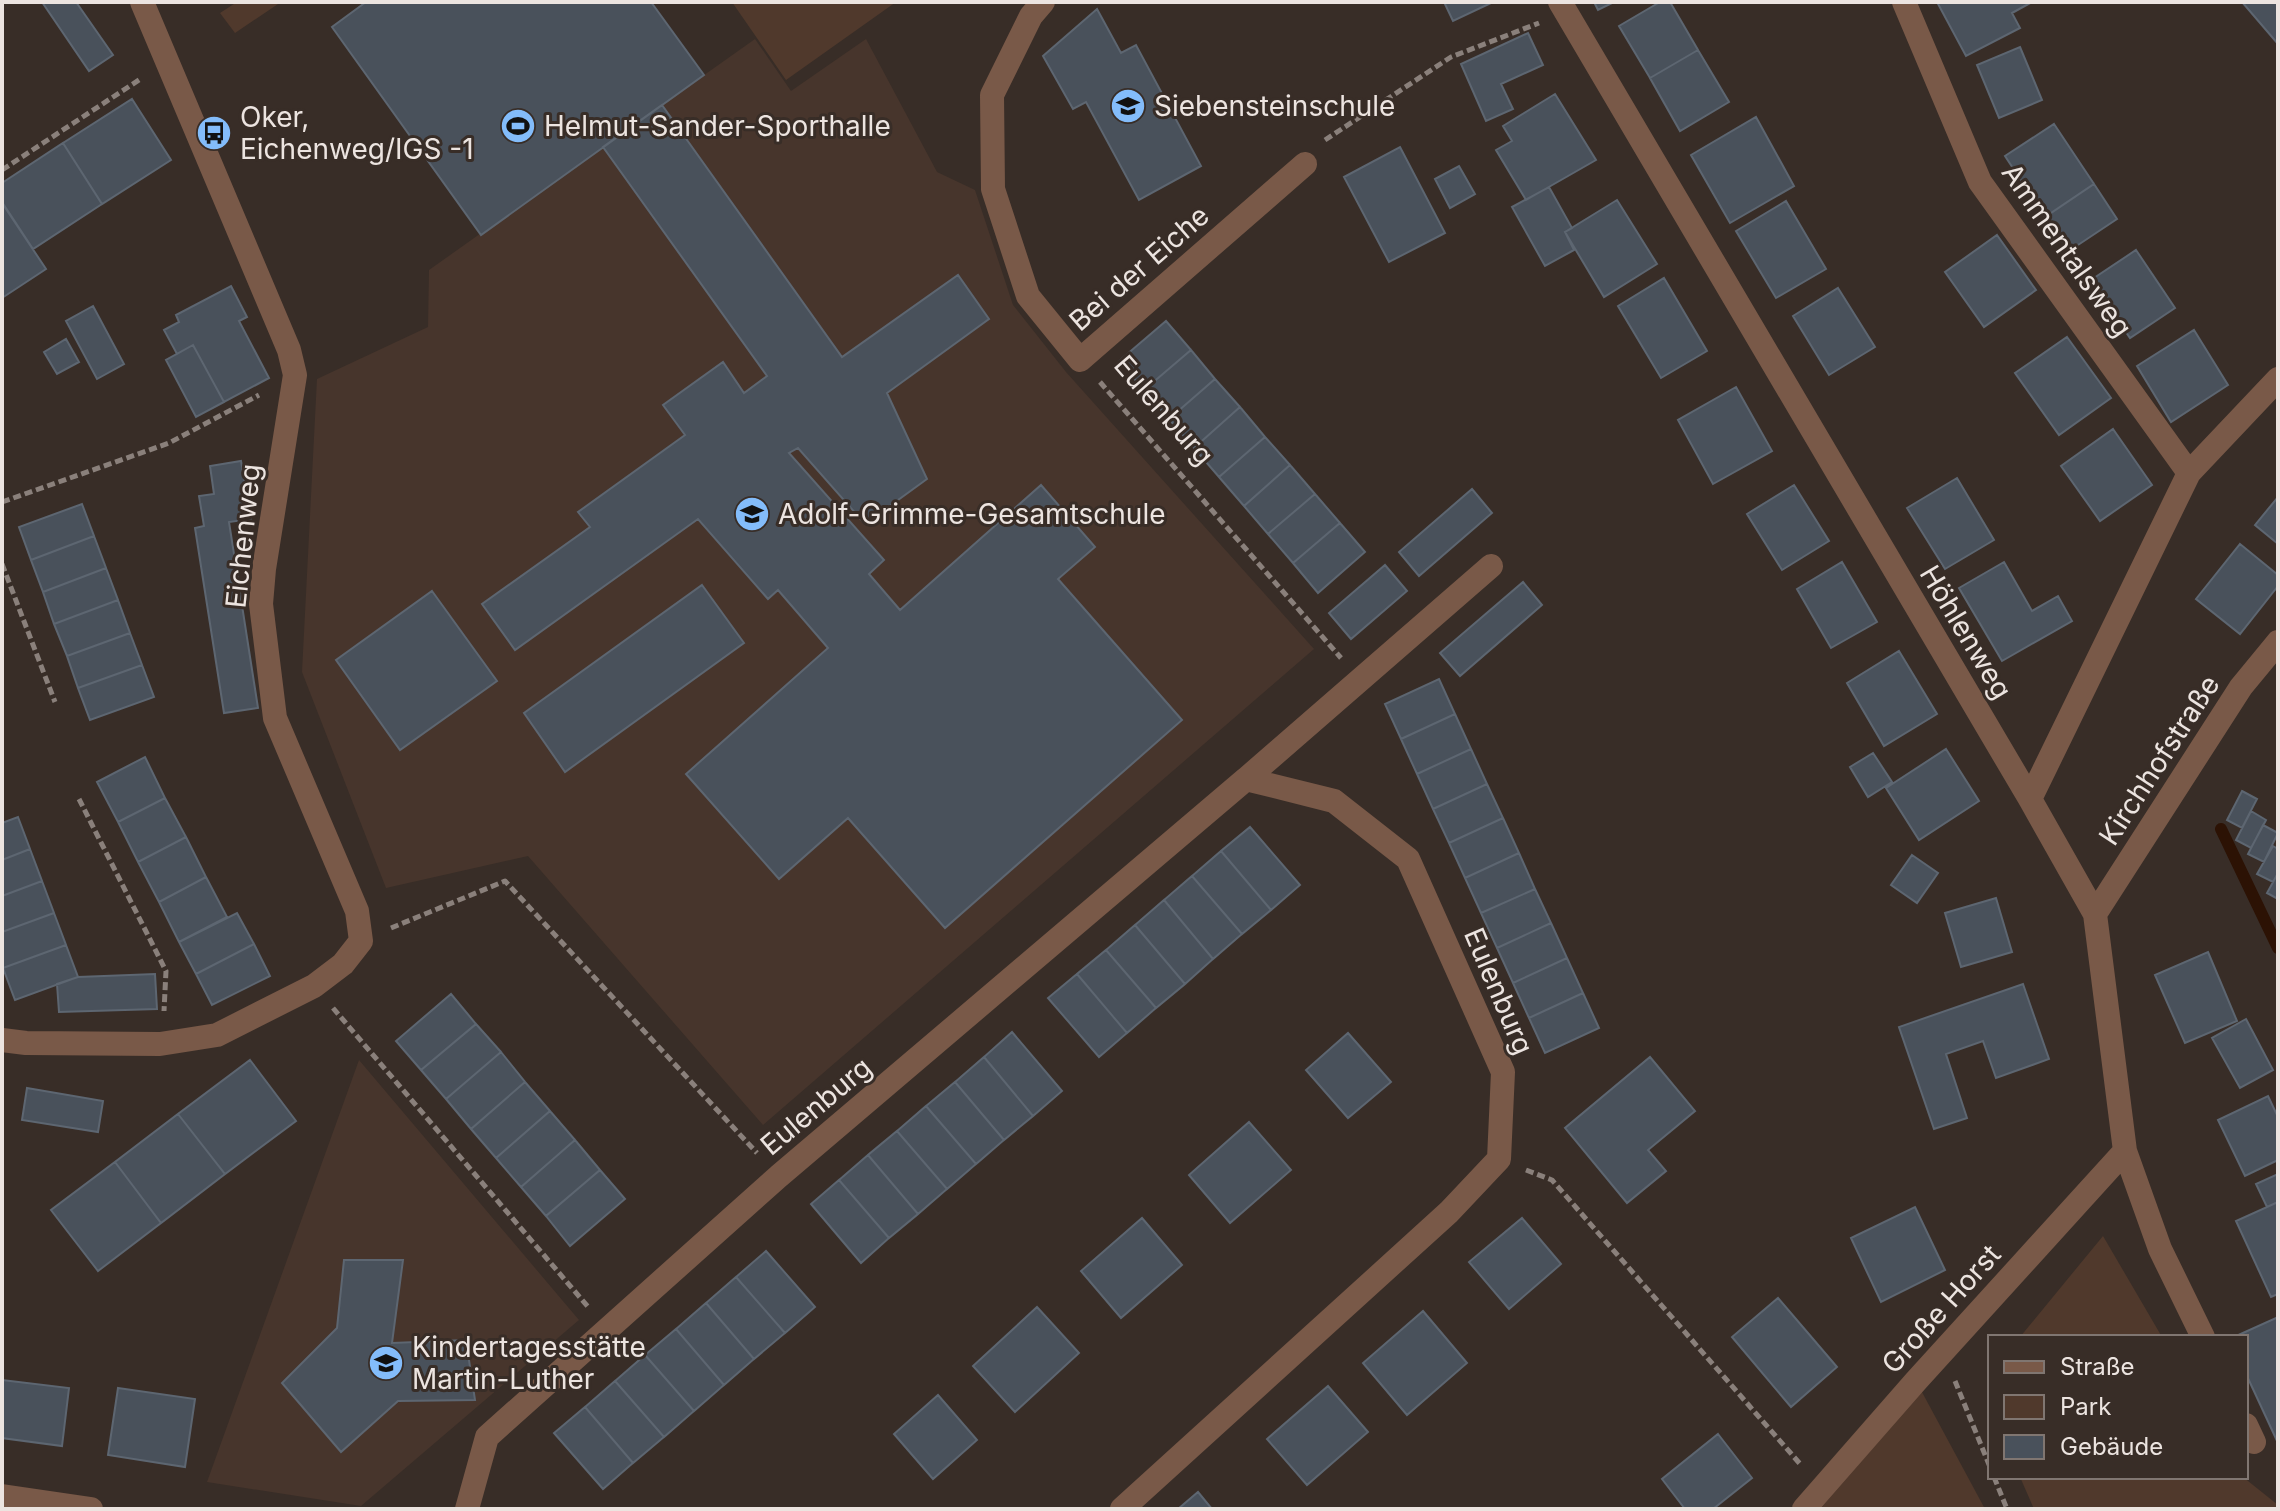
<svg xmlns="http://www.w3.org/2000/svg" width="2280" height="1511" font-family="Inter,sans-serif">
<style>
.built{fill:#47352c}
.green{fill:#50392c}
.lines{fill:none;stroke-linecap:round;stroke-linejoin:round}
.stream{stroke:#2c1204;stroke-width:12}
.building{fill:#49515b;stroke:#5d6671;stroke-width:2}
.path{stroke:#8a807b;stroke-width:5;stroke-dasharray:8 4;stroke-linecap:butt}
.minor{stroke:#795948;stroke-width:24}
.labels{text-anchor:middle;stroke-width:6;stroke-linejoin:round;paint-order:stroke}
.poi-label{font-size:28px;fill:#ece4e0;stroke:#382d27;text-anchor:start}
.street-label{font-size:28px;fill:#ece4e0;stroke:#382d27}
</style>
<rect width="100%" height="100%" fill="#382d27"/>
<!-- built -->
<path class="built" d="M755,39l36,52 75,-52 71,133 38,18 38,115 53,67 248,277 -551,476 -235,-269 -142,32 -84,-216 15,-293 111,-52 1,-57z
M359,1060l220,260 -218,186 -154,-24z"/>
<!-- green -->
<path class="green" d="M237,2h44l-46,31 -15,-20z
M732,2h164l-110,78z
M2103,1236l59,101h-142z
M1916,1381l69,128h-181z
M2020,1477h223l35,28v4h-244z"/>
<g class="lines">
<!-- stream -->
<path class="stream" d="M2221,829l57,119"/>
</g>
<!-- building -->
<path class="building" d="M42,2h34l37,53 -24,16z
M366,2h285l53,73 -223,160 -149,-208z
M1444,2h49l-40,19z
M1594,2h20l-16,8z
M1660,2h10l28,48 -48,28 -31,-52z
M1937,2h95l-20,11 8,15 -54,28z
M2242,2h36v42z
M1097,9l24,44 15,-8 65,121 -62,34 -53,-98 -13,7 -30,-53z
M1528,33l15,32 -42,19 12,25 -27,12 -25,-57z
M2020,47l22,53 -43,18 -22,-53z
M1698,50l31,52 -49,29 -30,-53z
M1555,94l41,66 -70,40 -30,-50 16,-9 -9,-15z
M132,99l39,61 -69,44 -39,-61z
M662,105l180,252 116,-82 31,44 -102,74 40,86 -62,45 -67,-76 -9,5 95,107 -15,14 31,36 141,-125 54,62 -37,32 124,141 -237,208 -97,-110 -69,61 -93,-105 142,-126 -50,-58 -10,9 -70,-80 -183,131 -33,-46 108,-77 -12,-15 107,-77 -22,-30 60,-43 21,31 23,-17 -164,-229z
M1756,117l38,69 -64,37 -39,-68z
M2054,124l40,60 -49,33 -40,-61z
M63,143l39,61 -69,45 -31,-47v-19z
M1400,147l45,86 -56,29 -45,-85z
M1459,166l16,28 -25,14 -15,-29z
M2094,184l23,35 -48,32 -24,-34z
M1549,187l23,41 -7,4 9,18 -29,16 -33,-59z
M1617,200l40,64 -53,33 -39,-65z
M1786,201l40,68 -50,29 -40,-67z
M2,203l44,66 -44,29z
M1997,235l39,55 -52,37 -39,-55z
M2136,250l39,58 -45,30 -39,-58z
M1664,278l43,73 -46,27 -43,-72z
M231,286l16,31 -8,4 30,57 -45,24 -31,-57 -16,9 -13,-24 15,-8 -3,-7z
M1838,288l37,59 -46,28 -36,-59z
M93,306l31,58 -27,15 -31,-58z
M1166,321l25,29 -47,40 -25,-29z
M2194,330l34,55 -57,37 -34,-56z
M2067,337l44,61 -52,37 -44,-62z
M66,339l13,23 -22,12 -13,-22z
M193,345l31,57 -28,15 -30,-57z
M1191,350l24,29 -46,40 -25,-29z
M1215,379l25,28 -46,41 -25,-29z
M1736,387l36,64 -59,33 -35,-64z
M1240,407l25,30 -46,40 -25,-29z
M2113,429l39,56 -52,36 -39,-55z
M1265,437l25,28 -46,41 -25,-29z
M241,461l10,58 -22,3 29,186 -34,5 -29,-185 9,-2 -5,-30 15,-2 -4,-28z
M1290,465l25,29 -47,40 -24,-28z
M1957,478l37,62 -49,29 -38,-61z
M1794,485l35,56 -47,29 -35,-56z
M1472,489l20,24 -73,63 -20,-24z
M1315,494l25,29 -47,40 -25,-29z
M2278,497v47l-23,-19z
M82,504l12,32 -63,24 -12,-33z
M1340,523l25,29 -47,41 -25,-30z
M94,536l12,32 -63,24 -12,-32z
M2240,544l38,31v11l-38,48 -44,-35z
M1842,562l35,60 -46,26 -34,-59z
M2004,562l28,49 26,-15 14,25 -70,40 -43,-73z
M1385,565l22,26 -56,48 -22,-26z
M106,568l12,32 -64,24 -11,-32z
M1523,582l19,23 -82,71 -20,-23z
M702,585l42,58 -179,129 -41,-59z
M432,591l65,90 -97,69 -64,-90z
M118,600l12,33 -63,23 -13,-32z
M130,633l12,32 -64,23 -11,-32z
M1899,651l38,63 -53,32 -37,-63z
M142,665l12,32 -64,23 -12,-32z
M1439,679l16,35 -54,25 -16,-35z
M1455,714l16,35 -54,25 -16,-35z
M1471,749l16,35 -54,25 -16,-35z
M1946,749l33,52 -60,39 -33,-52z
M1873,753l19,29 -24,15 -18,-30z
M145,757l20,41 -47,24 -21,-40z
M1487,784l16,34 -54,25 -16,-34z
M2242,791l15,8 -15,29 -15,-8z
M165,798l21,39 -48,25 -20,-40z
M2251,811l15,9 -15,28 -15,-8z
M18,817l12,32 -28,11v-37z
M1503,818l16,35 -54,25 -16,-35z
M2263,825l15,8 -14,29 -16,-8z
M1250,827l50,58 -29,25 -50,-59z
M186,837l20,40 -47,25 -21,-40z
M2273,846l5,3v24l-5,9 -16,-8z
M30,849l12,32 -40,15v-36z
M1221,851l50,59 -29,24 -50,-58z
M1519,853l16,36 -54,24 -16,-35z
M1912,855l26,18 -21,30 -26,-18z
M2278,873v26l-11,-6z
M1192,876l50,58 -29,25 -49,-59z
M206,877l21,40 -48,25 -20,-40z
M42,881l12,32 -52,19v-36z
M1535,889l16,34 -54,25 -16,-35z
M1996,898l16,54 -51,15 -16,-54z
M1164,900l49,59 -28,25 -50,-59z
M54,913l12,32 -63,23 -1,-36z
M237,913l17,31 -58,30 -17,-32z
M1551,923l16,35 -54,25 -16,-35z
M1135,925l50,59 -29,24 -50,-58z
M254,944l16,32 -58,29 -16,-31z
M66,945l12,32 -63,23 -12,-32z
M1106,950l50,58 -29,25 -50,-59z
M2208,952l29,69 -52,22 -30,-68z
M1567,958l16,35 -54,25 -16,-35z
M155,974l2,35 -98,3 -2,-28 21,-7z
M1077,974l50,59 -28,24 -51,-59z
M2023,984l26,75 -53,19 -13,-37 -37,13 21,64 -33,11 -35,-102z
M1583,993l16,35 -54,25 -16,-35z
M451,994l25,30 -55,46 -25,-29z
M2246,1019l27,51 -33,18 -28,-50z
M476,1024l25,28 -55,47 -25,-29z
M1012,1032l50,59 -29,25 -49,-59z
M1348,1033l43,49 -43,36 -42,-48z
M501,1052l24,30 -54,47 -25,-30z
M984,1057l49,59 -29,24 -49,-58z
M1650,1057l45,54 -47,39 18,21 -39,32 -62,-75z
M250,1060l46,61 -71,53 -47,-60z
M525,1082l25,29 -54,47 -25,-29z
M955,1082l49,58 -28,24 -50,-58z
M27,1088l76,13 -5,31 -76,-12z
M2268,1096l10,21v43l-33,16 -27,-56z
M926,1106l50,58 -29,25 -50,-58z
M550,1111l25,29 -54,47 -25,-29z
M178,1114l47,60 -64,49 -46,-61z
M1249,1122l42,48 -61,53 -41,-48z
M897,1131l50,58 -29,25 -50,-59z
M575,1140l25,30 -54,46 -25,-29z
M868,1155l50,59 -29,24 -50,-58z
M115,1162l46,61 -63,48 -47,-61z
M600,1170l25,29 -55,47 -24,-30z
M2278,1174v28l-11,5 -11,-23z
M839,1180l50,58 -28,25 -50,-59z
M2278,1202v92l-7,3 -35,-76z
M1915,1207l30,63 -64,32 -30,-64z
M1142,1218l40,47 -61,53 -40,-47z
M1522,1218l39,46 -52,45 -40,-47z
M766,1251l49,56 -30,26 -49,-56z
M344,1260h59l-11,83 74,-3 9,60 -77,1 -57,51 -59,-69 55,-55z
M736,1277l49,56 -31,26 -48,-56z
M1778,1298l59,69 -46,40 -59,-70z
M706,1303l48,56 -30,26 -48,-56z
M1037,1307l42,46 -64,59 -42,-46z
M1423,1311l44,52 -60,52 -44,-52z
M2276,1318l2,3v122l-32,-69v-37h-12z
M676,1329l48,56 -30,26 -49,-56z
M645,1355l49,56 -30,26 -49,-56z
M2,1380l67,8 -7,58 -60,-8z
M615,1381l49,56 -31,26 -48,-56z
M1328,1386l40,46 -61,53 -40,-46z
M118,1388l77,11 -10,68 -77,-12z
M938,1395l39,45 -44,39 -39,-45z
M585,1407l48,56 -30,26 -49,-56z
M1718,1434l34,44 -39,31h-28l-23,-30z
M1198,1492l14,17h-34z"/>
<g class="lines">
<!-- path -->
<path class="path" d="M1325,140l126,-83 88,-34
M2,170l140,-92
M1100,382l241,276
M2,502l167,-59 90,-48
M2,564l53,138
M79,799l87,172 -2,40
M391,928l114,-47 252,272
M333,1008l256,300
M1526,1170l26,10 249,285
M1955,1381l35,86
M1994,1477l13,32"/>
<!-- minor -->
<path class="minor" d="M1043,2l-12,14 -39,79 1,94 35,107 52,64 225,-196
M1560,2l470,797 65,115 30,237 35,98 43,88
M1904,2l76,180 209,291 -159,326
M2189,473l89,-94
M1246,779l245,-213
M2095,914l146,-227 37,-45
M2,1040l24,3 134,1 57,-9 97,-49 29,-22 18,-23 -4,-30 -82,-193 -14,-114 3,-35 31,-194 -6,-25 -147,-348
M2246,1425l8,17
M2,1496l89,13
M467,1509l20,-72 292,-261 467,-397 88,22 74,58 95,213 -4,87 -50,53 -327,297
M1804,1509l112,-128 209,-230"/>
</g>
<!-- icons -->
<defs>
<g id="school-disc" transform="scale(1.8)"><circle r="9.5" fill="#83bcfa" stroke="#382d27"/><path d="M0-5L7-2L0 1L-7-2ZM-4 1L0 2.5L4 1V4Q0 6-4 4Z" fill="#111"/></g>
<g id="stadium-disc" transform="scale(1.8)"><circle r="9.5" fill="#83bcfa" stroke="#382d27"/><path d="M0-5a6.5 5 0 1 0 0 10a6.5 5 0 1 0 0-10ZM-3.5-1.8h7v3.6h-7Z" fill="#111"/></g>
<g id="bus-disc" transform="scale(1.8)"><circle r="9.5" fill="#83bcfa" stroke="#382d27"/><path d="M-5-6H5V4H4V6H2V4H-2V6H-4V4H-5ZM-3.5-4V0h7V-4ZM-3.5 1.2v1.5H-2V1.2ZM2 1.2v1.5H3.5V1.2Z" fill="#111"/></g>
</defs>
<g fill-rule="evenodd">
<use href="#school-disc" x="1128" y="106"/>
<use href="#stadium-disc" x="518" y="126"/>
<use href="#bus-disc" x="214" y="133"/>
<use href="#school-disc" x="752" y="514"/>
<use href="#school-disc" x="386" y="1363"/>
</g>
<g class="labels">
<!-- poi labels -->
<g class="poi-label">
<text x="1154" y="116">Siebensteinschule</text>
<text x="240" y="127">Oker,<tspan x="240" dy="32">Eichenweg/IGS -1</tspan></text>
<text x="544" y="136">Helmut-Sander-Sporthalle</text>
<text x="778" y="524">Adolf-Grimme-Gesamtschule</text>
<text x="412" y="1357">Kindertagesstätte<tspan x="412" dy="32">Martin-Luther</tspan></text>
</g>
<!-- street labels -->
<g class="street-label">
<text transform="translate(2067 250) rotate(55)" y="10">Ammentalsweg</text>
<text transform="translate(1139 268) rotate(-41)" y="10">Bei der Eiche</text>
<text transform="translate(1164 410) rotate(49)" y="10">Eulenburg</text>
<text transform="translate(243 536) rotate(-84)" y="10">Eichenweg</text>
<text transform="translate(1966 632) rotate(59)" y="10">Höhlenweg</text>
<text transform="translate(2159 760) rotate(-57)" y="10">Kirchhofstraße</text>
<text transform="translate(1499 991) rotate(67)" y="10">Eulenburg</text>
<text transform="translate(816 1106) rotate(-40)" y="10">Eulenburg</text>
<text transform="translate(1941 1309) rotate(-48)" y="10">Große Horst</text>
</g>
</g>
<!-- border -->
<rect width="2280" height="1511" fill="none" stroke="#ece4e0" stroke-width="8"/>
<!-- legend -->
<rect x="1988" y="1335" width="260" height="144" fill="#382d27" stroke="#807671" stroke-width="2"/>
<rect x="2004" y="1361" width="40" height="12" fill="#795948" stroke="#807671" stroke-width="2"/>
<text x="2060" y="1375" font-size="24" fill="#ece4e0">Straße</text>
<rect x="2004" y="1395" width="40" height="24" fill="#50392c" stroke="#807671" stroke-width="2"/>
<text x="2060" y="1415" font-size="24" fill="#ece4e0">Park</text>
<rect x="2004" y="1435" width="40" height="24" fill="#49515b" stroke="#807671" stroke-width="2"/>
<text x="2060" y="1455" font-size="24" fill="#ece4e0">Gebäude</text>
</svg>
